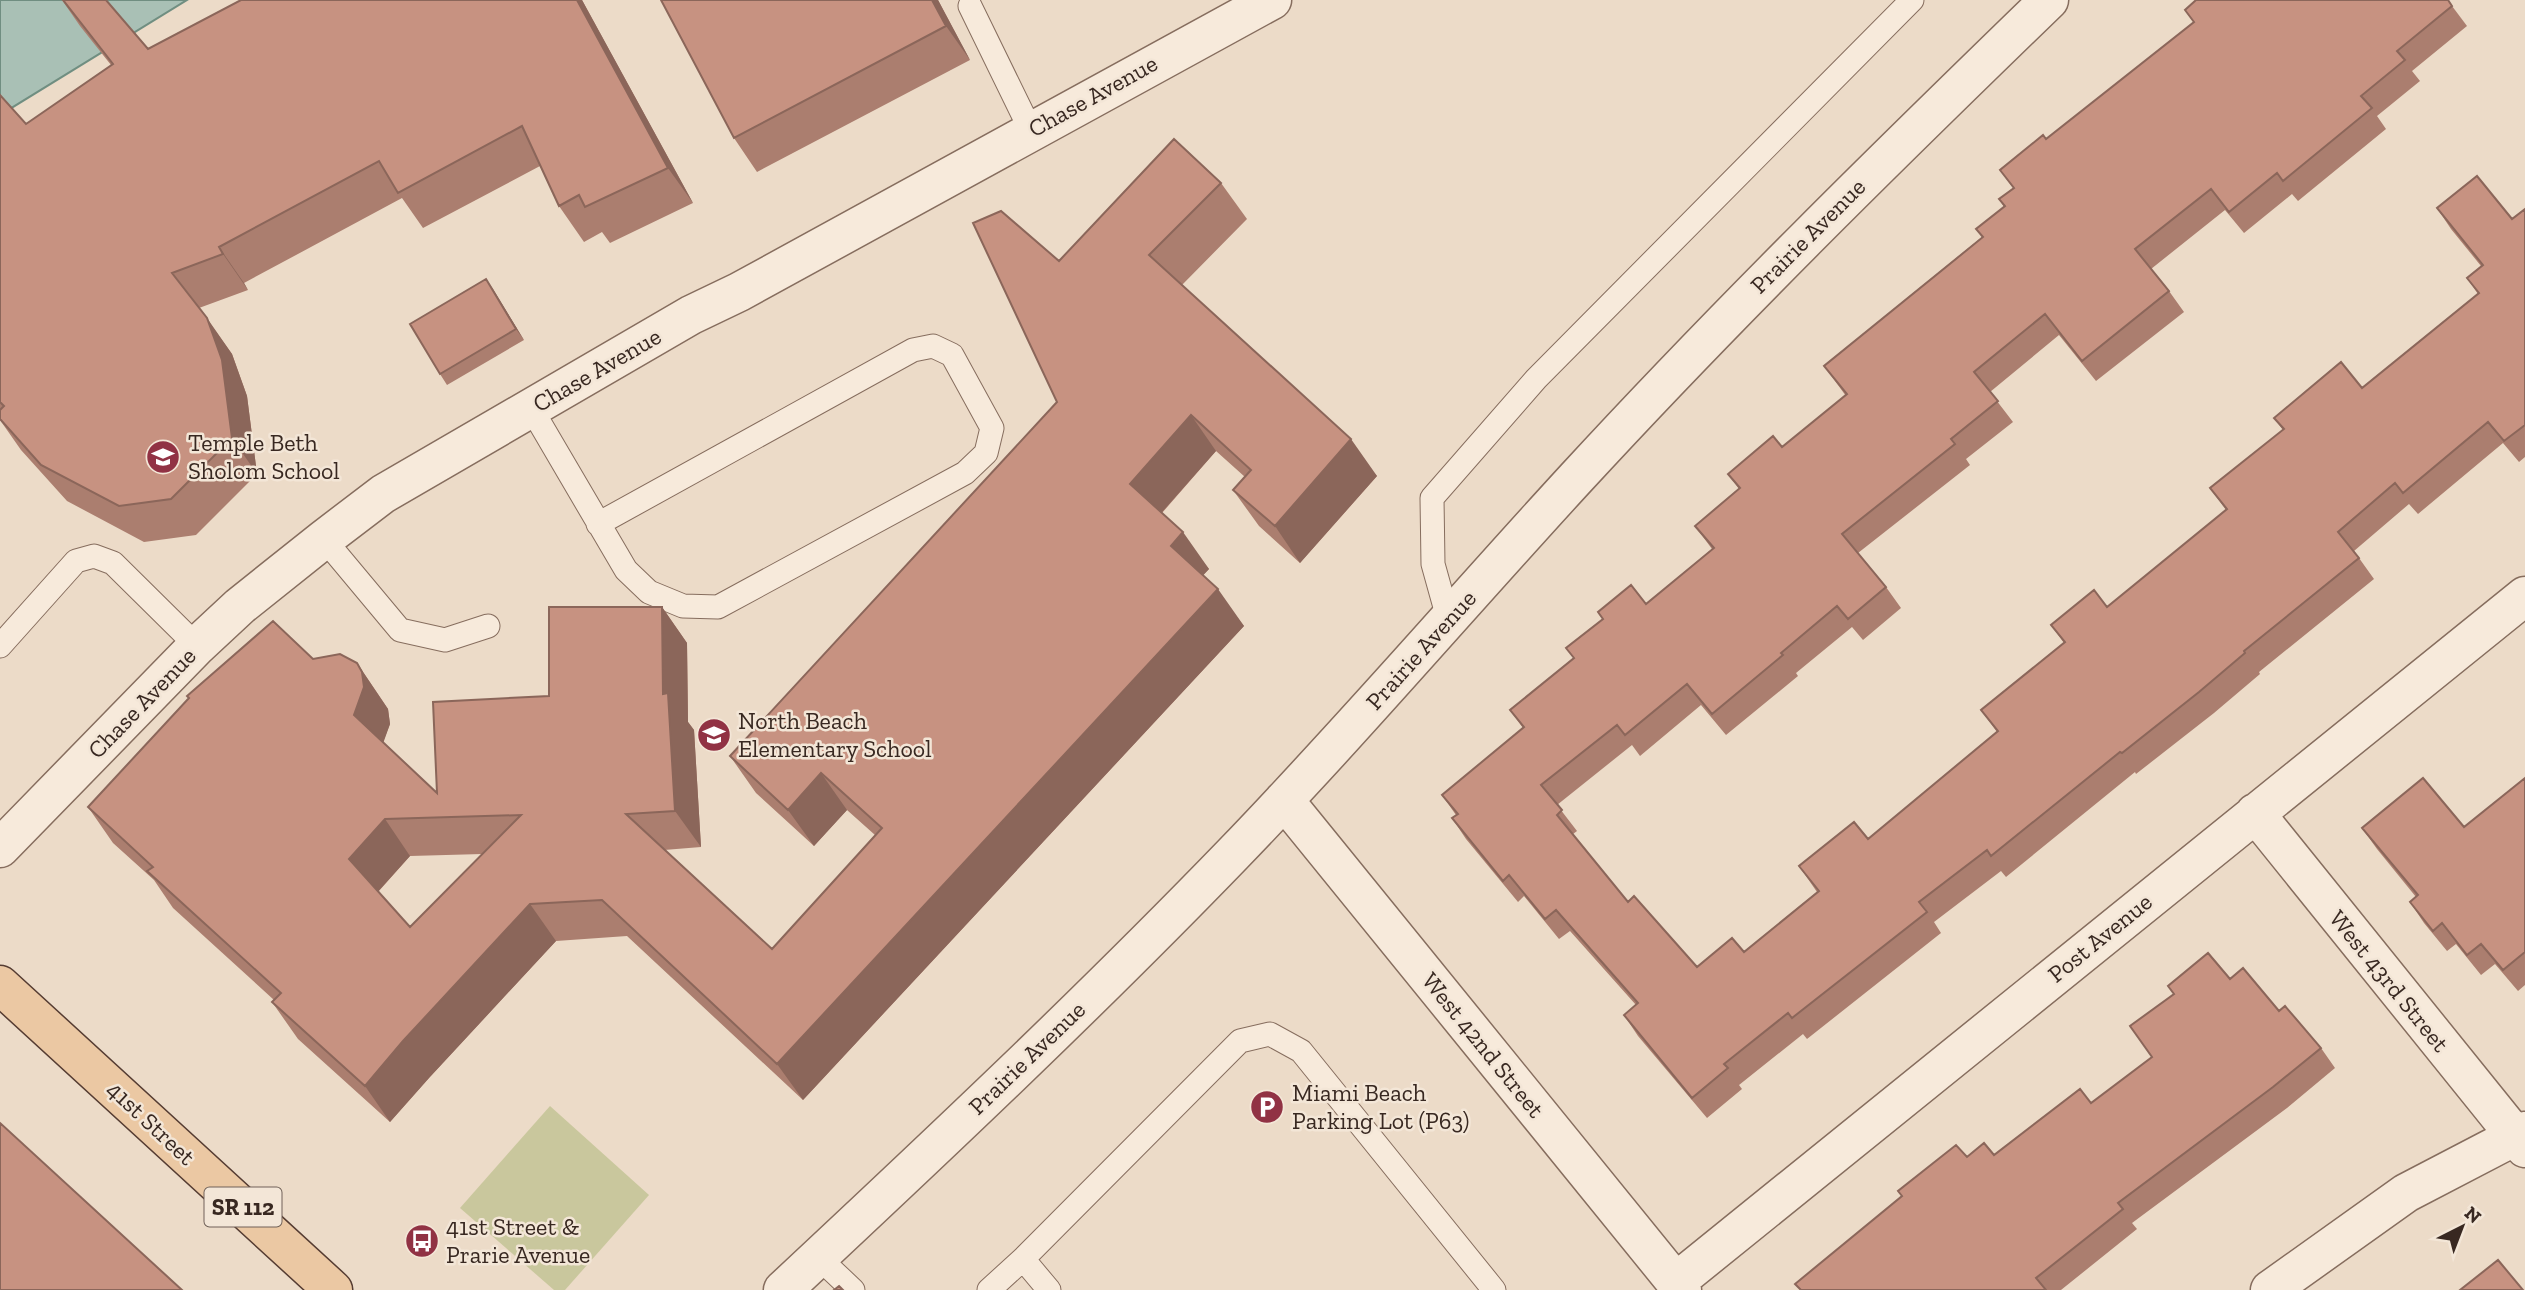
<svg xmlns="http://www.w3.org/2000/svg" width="2525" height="1290" font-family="'Zilla Slab',serif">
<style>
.green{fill:#c9c79d}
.water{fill:#a9c0b5;stroke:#708e81;stroke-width:2}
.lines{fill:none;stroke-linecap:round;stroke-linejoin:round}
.service-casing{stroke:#866d5e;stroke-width:25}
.minor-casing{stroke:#866d5e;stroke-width:41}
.primary-casing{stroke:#553c32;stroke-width:41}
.service{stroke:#f7eadb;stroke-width:23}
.minor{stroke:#f7eadb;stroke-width:38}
.primary{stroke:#ebc8a3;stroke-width:38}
.wall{fill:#ab7e6f;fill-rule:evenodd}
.shaded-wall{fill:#8b665a}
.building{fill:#c79281;stroke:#8b665a;stroke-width:2;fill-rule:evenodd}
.labels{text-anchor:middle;stroke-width:5;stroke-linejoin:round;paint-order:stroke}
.shield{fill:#f3e6d7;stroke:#706158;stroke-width:2}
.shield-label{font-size:23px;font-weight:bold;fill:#382821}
.street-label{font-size:24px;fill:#382821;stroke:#f3e6d7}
.poi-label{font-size:24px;fill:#382821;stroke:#f3e6d7;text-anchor:start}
</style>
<rect width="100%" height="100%" fill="#ecdbc8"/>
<!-- green -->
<path class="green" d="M550,1106l99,89 -84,95h-11l-94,-82z"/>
<!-- water -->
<path class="water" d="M0,0h187l-187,115z"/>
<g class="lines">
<!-- service casing -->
<g class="service-casing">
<path id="service" d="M970,6l61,125
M531,408l95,162 23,22 34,14 35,1 247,-134 21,-20 6,-25 -40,-73 -19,-9 -20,4 -315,174
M324,539l76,91 45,10 43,-14
M1448,618l-15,-54 -1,-66 104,-119 376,-379
M0,646l76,-85 18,-5 19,7 84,83
M818,1257l35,33
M1023,1259l26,31
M989,1290l34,-31 217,-218 30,-7 31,17 193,239"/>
</g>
<!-- minor casing -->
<g class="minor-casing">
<path id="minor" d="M1284,800l398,490
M2255,813l270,335
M0,848l197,-202 43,-40 84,-67 59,-45 308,-179 48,-23 533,-292
M1676,1282l849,-686
M783,1290c152,-142 305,-286 450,-436 118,-122 228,-251 343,-376 152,-165 312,-322 473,-478
M2270,1290l136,-97 119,-62"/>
</g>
<!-- primary casing -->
<g class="primary-casing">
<path id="primary" d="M0,985l333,305"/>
</g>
<!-- service -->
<use href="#service" class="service"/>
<!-- minor -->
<use href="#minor" class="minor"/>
<!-- primary -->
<use href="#primary" class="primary"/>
</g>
<!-- wall -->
<path class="wall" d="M62,0h44l42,49 93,-49h341l111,203 -83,40 -8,-11 -18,10 -25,-36 -19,-40 -117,62 -21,-30 -158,85 4,7 -49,18 33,46 15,42 10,78 -61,61 -52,7 -77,-41 -46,-51 -21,-30v-325l26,29 85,-59 -31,-39z
M661,0h277l32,60 -213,112 -23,-34z
M2452,6l15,20 -55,45 8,10 -43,35 9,13 -88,72 -6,-7 -48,39 -19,-23 -74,59 18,22 15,21 -88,69 -37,-46 -69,57 23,30 -47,37 4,6 -112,88 28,34 15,21 -38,32 -11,-13 -56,46 2,3 -72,59 -25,-30 -61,51 -8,-11 -75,60 20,26 -4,3 55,68 69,65 47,-15 73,-60 -18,-26 69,-27 129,-107 -16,-22 83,-67 -13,-18 56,-18 119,-97 -16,-22 73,-58 -9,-12 88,-30 116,-94 -11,-16 14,-12 -30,-37 -14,-21 75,11 13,-10v248l-6,5 -16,-19 -85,71 -9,-10 -55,47 20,28 -115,93 1,2 -46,39 -78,61 -1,-2 -129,105 -5,-6 -67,51 7,11 -134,106 -4,-5 -64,51 3,4 -35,29 -69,-82 -14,-21 12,-10 -66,-74 -11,8 -35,-43 -6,6 -52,-63 -14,-21 4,-3 -14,-20 81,-67 -13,-18 64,-51 29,-39 -5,-8 48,-8 66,-55 -17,-23 44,-37 -11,-15 54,-27 64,-51 -22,-30 158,-129 -6,-8 28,-22 -5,-8 14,-11 -13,-18 46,-31 148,-116 -9,-13z
M1221,183l26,36 -65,66 195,191 -77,87 -41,-37 -26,-36 12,-13 -29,-26 -54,62 47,56 -6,6 41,51 -441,474 -176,-164 -71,5 -127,137 -39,44 -92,-83 -26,-37 2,-2 -101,-92 -19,-28 -41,-37 -25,-36 101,-109 -2,-2 126,-37 44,4 31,46 2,15 -7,18 54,51 112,-97 113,-89 25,36 1,79 6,8 7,117 -37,3 108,99 103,-114 -28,-25 -33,36 -58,-53 -26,-37 327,-354 2,-141zM482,854l-72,73 -32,-35 32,-36z
M486,279l38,61 -77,45 -7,-11z
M2525,778v207l-7,6 -23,-27 -14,11 -25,-31 -9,7 -23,-28 -14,-21 6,-5 -39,-48 -15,-21 102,-1z
M2230,979l49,32 42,37 14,20 -48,40 -155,115 5,6 -76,61h-261l-5,-6 172,-127 27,-2 97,-52 61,-46 -22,-31 44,-32 -6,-8z"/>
<!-- shaded-wall -->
<path class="shaded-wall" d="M577,0h5l111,203 -25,-35z
M932,0h6l32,60 -24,-34z
M219,247l25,36 4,7 -25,-36z
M486,279l7,10 31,51 -8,-11z
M207,318l25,36 15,42 10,78 -25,-36z
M1191,415l25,36 -61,69 -25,-36z
M1351,439l26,37 -77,87 -25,-37z
M1183,532l26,37 -13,14 -25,-37z
M1218,589l26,37 -441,474 -26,-36z
M662,607l25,36 1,79 6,8 7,117 -26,-36 -12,-117z
M357,663l31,46 2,15 -10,28 -26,-37z
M821,773l26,37 -33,36 -26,-36z
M385,819l25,37 -36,40 -25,-37z
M530,904l26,37 -127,137 -39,44 -25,-36 38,-45z"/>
<!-- building -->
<path class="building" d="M63,0h43l42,49 93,-49h336l91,168 -83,39 -6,-12 -20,11 -37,-80 -124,67 -19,-32 -160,86 4,7 -51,19 35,45 15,42 10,78 -61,61 -52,7 -78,-41 -41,-46v-9l4,-4 -4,-4v-307l26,29 87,-60z
M661,0h271l14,26 -212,112z
M2196,0h252l4,6 -55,45 8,9 -44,36 11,12 -89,73 -6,-8 -48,39 -18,-23 -76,60 34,42 -87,70 -37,-47 -71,58 24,29 -47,38 4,5 -113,90 44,53 -38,32 -11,-13 -56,47 2,2 -71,59 -25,-30 -62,51 -8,-10 -76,60 21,25 -5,5 71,87 6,-6 63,71 35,-29 12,14 75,-61 -20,-25 55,-44 14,17 130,-108 -17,-21 84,-68 -14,-17 43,-35 13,17 120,-98 -17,-21 74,-59 -10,-11 67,-56 21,26 117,-95 -12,-15 16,-13 -46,-57 40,-32 35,43 13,-10v216l-21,16 -16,-19 -85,71 -8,-10 -57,49 21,26 -115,93 1,2 -46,39 -77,61 -2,-1 -129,104 -4,-6 -68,52 8,10 -135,106 -4,-5 -64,51 4,4 -36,30 -68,-83 14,-12 -82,-93 -11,9 -36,-44 -6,6 -51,-63 6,-4 -16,-19 82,-68 -14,-17 64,-52 -8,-10 37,-29 -5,-7 33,-27 15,19 68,-56 -19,-22 45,-38 -12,-14 45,-38 9,11 65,-53 -23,-28 159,-129 -7,-8 29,-23 -6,-7 15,-11 -14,-18 43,-35 3,4 148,-117 -9,-12z
M1174,139l47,44 -72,72 202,184 -76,87 -42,-36 18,-20 -60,-55 -61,69 53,48 -12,14 47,43 -441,475 -175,-164 -72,4 -127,137 -38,45 -93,-84 9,-9 -134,-122 6,-4 -65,-60 101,-109 -2,-2 86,-75 40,38 27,-5 17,9 5,9 2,15 -10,28 83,78 -4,-91 116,-6v-89h113l1,87 5,-1 7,118 -49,3 146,135 110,-121 -61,-55 -33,37 -58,-54 327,-354 -84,-179 28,-12 58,50zM521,815l-111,112 -61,-68 36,-40z
M486,279l30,50 -76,45 -30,-50z
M2423,778l41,49 61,-49v174l-22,18 -22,-26 -14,11 -25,-32 -9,8 -23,-29 8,-7 -56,-67z
M2208,953l22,26 13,-11 36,43 6,-5 36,42 -48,39 -155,116 5,6 -87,69 10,12h-245l-6,-6 107,-88 -4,-5 58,-46 11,12 17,-14 10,12 86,-66 11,14 61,-46 -22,-31 44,-32 -6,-8z
M0,1123l182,167h-182z
M2498,1260l25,30h-63z
M839,1286l4,4h-9z"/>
<!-- icons -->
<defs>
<g id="school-disc" transform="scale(1.75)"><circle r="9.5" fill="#913244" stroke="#f3e6d7"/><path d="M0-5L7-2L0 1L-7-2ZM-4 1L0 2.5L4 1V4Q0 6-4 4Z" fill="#fff"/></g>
<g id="parking-disc" transform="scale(1.75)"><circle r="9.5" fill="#913244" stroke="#f3e6d7"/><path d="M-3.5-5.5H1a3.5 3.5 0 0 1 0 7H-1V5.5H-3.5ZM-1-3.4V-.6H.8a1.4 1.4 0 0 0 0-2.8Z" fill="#fff"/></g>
<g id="bus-disc" transform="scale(1.75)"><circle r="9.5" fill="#913244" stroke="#f3e6d7"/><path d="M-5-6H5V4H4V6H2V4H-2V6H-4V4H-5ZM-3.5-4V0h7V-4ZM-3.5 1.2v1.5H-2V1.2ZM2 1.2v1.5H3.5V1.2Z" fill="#fff"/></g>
</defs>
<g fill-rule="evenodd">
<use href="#school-disc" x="163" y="457"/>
<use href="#school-disc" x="714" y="735"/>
<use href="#parking-disc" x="1267" y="1107"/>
<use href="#bus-disc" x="422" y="1241"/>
</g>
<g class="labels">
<!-- shield labels -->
<rect class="shield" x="204.5" y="1187.5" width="77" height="39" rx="5"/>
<g class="shield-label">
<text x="243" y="1215">SR 112</text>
</g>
<!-- street labels -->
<g class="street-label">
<text transform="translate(1093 96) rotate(-29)" y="8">Chase Avenue</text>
<text transform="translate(1808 236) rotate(-45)" y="8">Prairie Avenue</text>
<text transform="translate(597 370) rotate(-30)" y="8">Chase Avenue</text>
<text transform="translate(1421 650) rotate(-48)" y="8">Prairie Avenue</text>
<text transform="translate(142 703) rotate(-46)" y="8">Chase Avenue</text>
<text transform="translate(2100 938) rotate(-39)" y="8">Post Avenue</text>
<text transform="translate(2389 981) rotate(51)" y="8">West 43rd Street</text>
<text transform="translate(1483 1045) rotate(51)" y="8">West 42nd Street</text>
<text transform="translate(1027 1058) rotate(-44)" y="8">Prairie Avenue</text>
<text transform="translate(151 1123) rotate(43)" y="8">41st Street</text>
</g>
<!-- poi labels -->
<g class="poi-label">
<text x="188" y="451">Temple Beth<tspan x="188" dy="28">Sholom School</tspan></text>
<text x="738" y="729">North Beach<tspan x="738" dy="28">Elementary School</tspan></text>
<text x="1292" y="1101">Miami Beach<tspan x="1292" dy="28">Parking Lot (P63)</tspan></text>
<text x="446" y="1235">41st Street &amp;<tspan x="446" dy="28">Prarie Avenue</tspan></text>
</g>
</g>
<!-- north arrow -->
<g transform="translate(2462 1227) rotate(42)" stroke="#f3e6d7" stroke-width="5" paint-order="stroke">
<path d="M0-5L12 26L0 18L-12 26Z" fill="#382821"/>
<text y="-10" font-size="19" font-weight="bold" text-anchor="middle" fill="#382821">N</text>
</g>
</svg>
